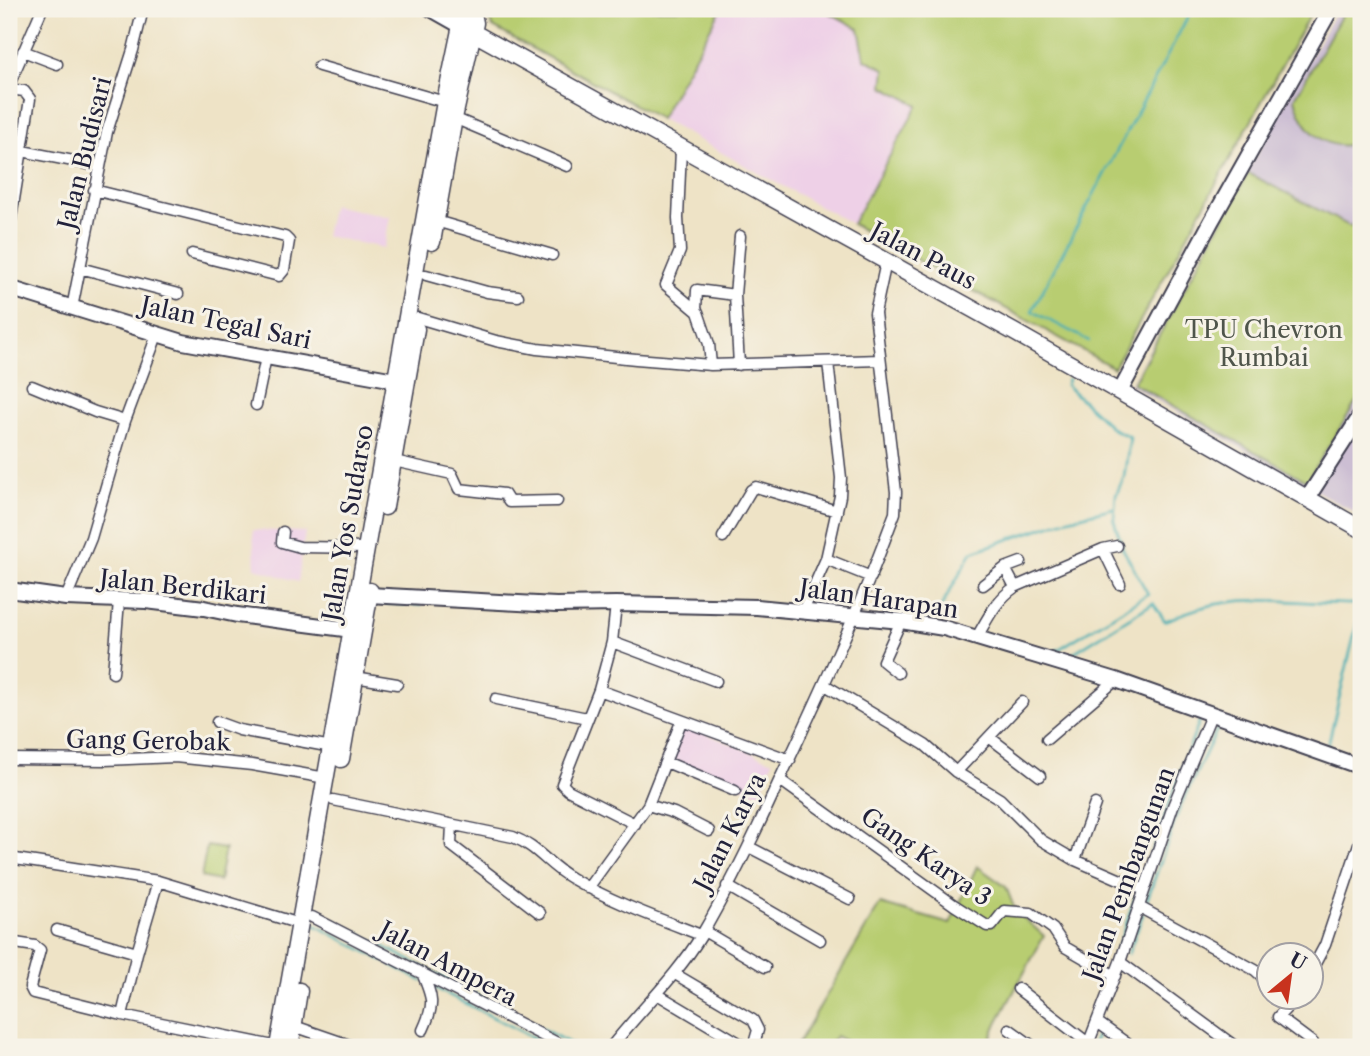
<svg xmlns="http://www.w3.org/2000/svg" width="1370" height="1056" font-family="'Libre Caslon Text',serif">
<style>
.built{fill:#eed0e7}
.industrial{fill:#ccbed3}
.green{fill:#b8cd71;stroke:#6d7856;stroke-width:2}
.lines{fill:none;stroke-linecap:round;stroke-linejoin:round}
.stream{stroke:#3aacb3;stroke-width:2.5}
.street-casing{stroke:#413f50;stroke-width:13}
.secondary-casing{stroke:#413f50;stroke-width:18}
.primary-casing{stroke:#413f50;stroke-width:19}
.street{stroke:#fff;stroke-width:10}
.secondary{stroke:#fff;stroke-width:14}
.primary{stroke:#fff;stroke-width:16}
.labels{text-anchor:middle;stroke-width:6;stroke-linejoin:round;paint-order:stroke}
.street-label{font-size:24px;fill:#22223b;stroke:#f7f3e8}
.park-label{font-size:24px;fill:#4f554b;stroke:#f7f3e8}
</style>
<rect width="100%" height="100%" fill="#f7f3e8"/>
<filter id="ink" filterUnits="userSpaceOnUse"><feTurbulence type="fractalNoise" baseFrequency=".0143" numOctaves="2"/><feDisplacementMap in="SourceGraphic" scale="14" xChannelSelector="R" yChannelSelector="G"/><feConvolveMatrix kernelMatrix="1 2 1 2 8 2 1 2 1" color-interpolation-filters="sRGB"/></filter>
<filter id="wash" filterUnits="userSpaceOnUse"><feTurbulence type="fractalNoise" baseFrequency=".00686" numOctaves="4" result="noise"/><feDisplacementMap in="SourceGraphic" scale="28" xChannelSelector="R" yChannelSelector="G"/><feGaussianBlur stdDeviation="1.57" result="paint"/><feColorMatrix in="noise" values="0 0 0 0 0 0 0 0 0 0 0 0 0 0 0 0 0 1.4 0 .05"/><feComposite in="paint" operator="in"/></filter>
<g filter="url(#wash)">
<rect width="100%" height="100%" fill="#eee3c6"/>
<!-- built -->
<path class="built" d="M721,9h102l36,20 6,30 20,10 -2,17 35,19 -66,119 -192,-105z
M332,205l58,12 -6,31 -59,-12z
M253,530l52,2 -7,50 -43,-14z
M684,725l89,36 -13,33 -89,-35z"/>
<!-- industrial -->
<path class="industrial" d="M1337,9h24v507l-231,-131z"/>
<!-- green -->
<path class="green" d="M492,9h229l-61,110 -167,-92 -4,-9z
M823,9h490l-199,359 -262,-144 66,-119 -35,-19 2,-17 -20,-10 -6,-30z
M1345,9h16v132c-34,15 -59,-12 -66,-43z
M1248,173l103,54 10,-17v184l-54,87 -174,-98z
M207,846l18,3 -6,32 -18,-4z
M977,866l29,21 9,23 29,26 -47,87 -10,24h-129l-22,-11 -8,11h-32l84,-143 70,20z"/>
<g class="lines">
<!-- stream -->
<path class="stream" d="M1089,341l-57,-30 160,-302
M375,603l46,2
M933,621l39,-69 93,-32 48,-12
M1051,654l97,-60 -25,-45 -9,-29 2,-25 8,-18 6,-40 -17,-8 -47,-44 2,-6
M1065,658l88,-55 12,18c72,-34 122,-16 196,-17
M1327,749l34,-142
M1142,880l31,-90 28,-73
M1147,900l33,-93 40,-84
M313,910l264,137
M311,923l111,58
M1128,954l15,-40
M1111,968l25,-73
M431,986l121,61
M1086,1032l22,-56
M1092,1047l8,-20"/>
</g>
</g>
<g filter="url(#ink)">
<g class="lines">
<!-- street casing -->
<g class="street-casing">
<path id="street" d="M23,51l34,13
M319,66l126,36
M9,85l33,-76
M9,89l15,2 6,8 -21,132
M454,118l113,48
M681,149l-3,69 2,33 -14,34 32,27 11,32 2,21
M22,151l77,15
M94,190l191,47 4,4 -5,29 -5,6 -87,-22
M436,221l116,34
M80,268l98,26
M426,275l61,17 31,4
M735,295l5,-59
M72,308l35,-176 26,-82 10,-41
M696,310l1,-20 38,5 4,70
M418,318l78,23 41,8 99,10 75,6 169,-5
M32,386l63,26 30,9
M256,405l10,-48
M394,461l58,13 7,15 45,5 5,8 48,-1
M1360,519l1,-1
M283,532l-1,10 18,5 67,1
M723,537l28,-47 5,-3 81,24
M1103,549l17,35
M826,559l45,18
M1005,568l10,19
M983,585l22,-17 16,-6
M66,598l25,-60 34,-117 32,-86
M616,604l-4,38 -13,48 -37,94 6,6 67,34
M803,611l23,-52 14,-63 1,-18 -13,-116
M977,637c11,-19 19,-37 38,-50l88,-38 14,-3
M612,642l104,39
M113,673l6,-72
M898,673l-15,-12 18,-40
M355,677l42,7
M825,685l100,60 31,27 44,27 41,41 34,20 69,30
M599,690l191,70
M496,699l91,19
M217,722l22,8 93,17
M989,737l51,39
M1047,739l69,-59
M9,759l96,1 70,-3 77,8 74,13
M666,762l69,29
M956,772l66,-70
M780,780l174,125 33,21h5l12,-15 27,2 22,16 12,18 50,29
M333,800l180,37c24,9 36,29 58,41 41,24 86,40 130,57
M648,805l26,8 35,18
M452,825l-1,20 89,68
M749,847l101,52
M9,858l149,23 142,43
M1075,860l20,-56
M727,886l93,54
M588,888l60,-83 33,-83
M1139,907l116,63 13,12
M312,917l253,130
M57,930l80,23
M704,931l61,36
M9,942l26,4 5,4 -10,37 3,6 89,22 157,32
M1120,962l116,85
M422,973c11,26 13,31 1,57
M1310,973l15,-28 36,-107
M675,974l78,46 5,10 -5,17
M1018,989l70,54
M657,994l89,53
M1293,1001l-15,16 35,26 -3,4
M122,1015l15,-62 21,-72
M1097,1022l35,25
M294,1026l61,21
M1009,1029l25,18
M611,1047c30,-38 65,-70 90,-111 30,-51 55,-104 79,-157 39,-83 78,-167 110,-253l5,-13 1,-21 -21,-179 11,-51
M1087,1047l33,-85 53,-156 38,-91"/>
</g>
<!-- secondary casing -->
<g class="secondary-casing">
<path id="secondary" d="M431,9l30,17
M9,288l174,54 212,38
M1123,386l88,-164 120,-213
M1312,491l49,-76
M9,590l57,8 80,3 58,7 33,7 115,15
M369,595l187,10 60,-1 141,3 144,14 43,7 172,52 245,87"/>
</g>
<!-- primary casing -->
<g class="primary-casing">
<path id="primary" d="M465,28l549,304 347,197
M432,242l22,-124 21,-95 -3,-14
M385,507l31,-178
M341,759l29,-168
M278,1047l167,-945 18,-86 6,-7
M290,1047l9,-56"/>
</g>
<!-- street -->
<use href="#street" class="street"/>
<!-- secondary -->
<use href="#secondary" class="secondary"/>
<!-- primary -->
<use href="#primary" class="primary"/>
</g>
</g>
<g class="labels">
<!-- street labels -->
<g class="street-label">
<text transform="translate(85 153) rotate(-76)" y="8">Jalan Budisari</text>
<text transform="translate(923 256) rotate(28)" y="8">Jalan Paus</text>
<text transform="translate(226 323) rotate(12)" y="8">Jalan Tegal Sari</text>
<text transform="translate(348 523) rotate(-80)" y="8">Jalan Yos Sudarso</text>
<text transform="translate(183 587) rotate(6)" y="8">Jalan Berdikari</text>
<text transform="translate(879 599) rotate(8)" y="8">Jalan Harapan</text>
<text transform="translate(148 741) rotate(1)" y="8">Gang Gerobak</text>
<text transform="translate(730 832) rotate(-63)" y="8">Jalan Karya</text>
<text transform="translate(926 857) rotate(35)" y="8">Gang Karya 3</text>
<text transform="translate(1129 874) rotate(-70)" y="8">Jalan Pembangunan</text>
<text transform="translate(448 964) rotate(28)" y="8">Jalan Ampera</text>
</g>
<!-- park labels -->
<g class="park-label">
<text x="1264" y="338">TPU Chevron<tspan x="1264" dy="28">Rumbai</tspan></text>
</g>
</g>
<!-- margin -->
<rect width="1370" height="1056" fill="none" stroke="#f7f3e8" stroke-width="35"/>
<!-- north arrow -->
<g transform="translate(1290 976) rotate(29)"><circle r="33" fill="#f7f3e8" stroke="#a29fa3" stroke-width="2"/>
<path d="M0-5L12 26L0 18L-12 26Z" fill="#c8321e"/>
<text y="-10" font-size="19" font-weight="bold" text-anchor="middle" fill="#22223b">U</text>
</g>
</svg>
